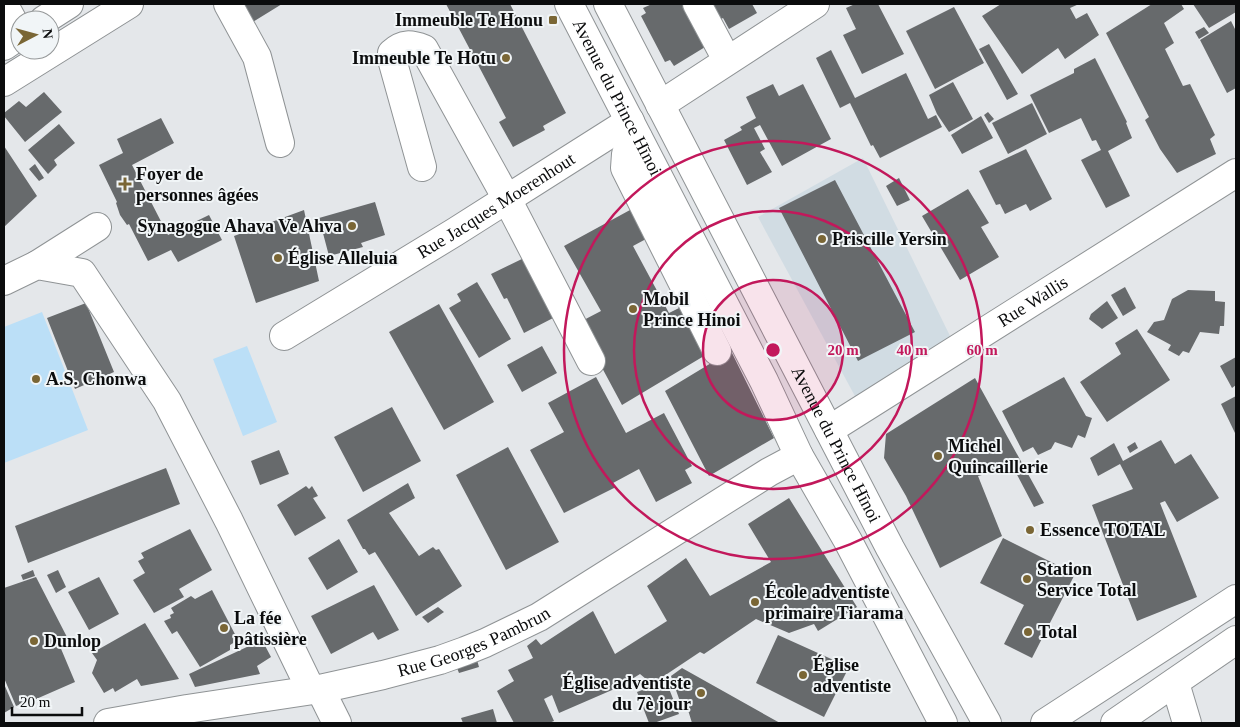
<svg xmlns="http://www.w3.org/2000/svg" width="1240" height="727" font-family="Georgia,serif">
<style>
.built{fill:#d1dce3}
.green{fill:#bbdff7}
.building{fill:#676a6c}
.lines{fill:none;stroke-linecap:round;stroke-linejoin:round}
.minor-casing{stroke:#8f9395;stroke-width:30}
.major-casing{stroke:#8f9395;stroke-width:30}
.minor{stroke:#fff;stroke-width:28}
.major{stroke:#fff;stroke-width:28}
.ring{fill:none;stroke:#c2185b;stroke-width:2.5}
.poi-dot{fill:#7a6635;stroke:#f1f5f7;stroke-width:2}
.labels{text-anchor:middle;stroke-width:4;stroke-linejoin:round;paint-order:stroke}
.poi-label{font-size:18px;font-weight:bold;fill:#0b0c0d;stroke:#f1f5f7;text-anchor:start}
.street-label{font-size:18px;fill:#0b0c0d;stroke:#f1f5f7}
.centre{fill:#c2185b;stroke:#f1f5f7;stroke-width:2.5}
.ring-label{font-size:15px;text-anchor:middle;font-weight:bold;fill:#c2185b;stroke:#f1f5f7;stroke-width:4;stroke-linejoin:round;paint-order:stroke}
</style>
<rect width="100%" height="100%" fill="#e4e7ea"/>
<!-- built -->
<path class="built" d="M863,158l89,182 -96,58 -98,-181z"/>
<!-- green -->
<path class="green" d="M42,312l46,118 -84,33v-136z
M247,346l30,76 -34,14 -30,-77z"/>
<!-- building -->
<path class="building" d="M237,4h45l-34,21z
M446,4h64l56,109 -23,13 2,4 -32,17 -14,-25 7,-4z
M652,4h36l22,40 -36,22 -4,-6 -5,2 -24,-46 5,-3 -3,-5z
M701,4h51l5,9 -28,16 -6,-11 -11,6z
M855,4h23l26,50 -42,20 -19,-39 13,-6 -10,-21z
M1001,4h78l-9,4 6,11 11,-6 12,22 -34,24 -7,-11 -36,26 -40,-58z
M1152,4h29l3,5 -20,14 10,20 -9,6 18,37 7,-2 25,51 -5,4 6,15 -39,19 -17,-24 -15,-29 4,-3 -43,-84z
M1193,4h43v8l-27,16z
M954,7l30,56 -49,26 -29,-58z
M1231,21l5,10v57l-9,5 -27,-53z
M1204,27l5,6 -10,6 -4,-7z
M989,44l29,50 -11,6 -28,-51z
M831,50l24,48 51,-25 22,46 8,-4 6,12 -62,31 -7,-13 -2,1 -21,-43 -10,5 -24,-50z
M1095,58l32,64 -1,1 6,15 -24,13 22,45 -24,12 -25,-48 20,-10 -5,-10 -4,1 -11,-23 -32,15 -19,-38 44,-22v-4z
M953,82l20,37 -24,13 -12,-18 -8,-19z
M773,84l6,12 24,-12 28,55 -49,27 -22,-41 -6,3 11,21 -5,3 12,20 -25,13 -23,-45 18,-10 -2,-3 16,-9 -10,-21z
M44,92l18,20 -37,30 -21,-26v-3l15,-12 7,6z
M1032,103l15,31 -39,20 -16,-31z
M988,112l6,7 -5,4 -5,-8z
M981,116l12,22 -31,16 -11,-19z
M161,118l13,25 -42,22 36,70 41,-20 13,25 -44,22 -7,-12 -23,11 -19,-37 -2,1 -7,-10 -4,-12 1,-1 -18,-37 24,-12 -6,-14z
M59,124l16,19 -21,17 3,5 -9,9 -20,-24z
M4,146l33,50 -33,31z
M1026,149l26,50 -22,12 -4,-7 -21,10 -5,-10 -4,1 -17,-34z
M35,164l9,14 -5,3 -10,-12z
M899,178l11,22 -13,6 -11,-20z
M835,180l80,152 -57,29 -79,-153z
M968,189l21,34 -8,4 18,30 -39,23 -38,-64z
M375,202l10,33 -24,8 2,4 -34,9 -10,-38z
M304,210l15,71 -63,22 -22,-67z
M630,210l16,29 -13,7 36,67 14,-7 26,47 -87,52 -44,-82 23,-12 -37,-65z
M526,257l31,59 -33,17 -17,-35 -3,1 -13,-25z
M477,282l34,57 -32,19 -30,-50 12,-7 -4,-7z
M1125,287l11,21 -13,8 -12,-21z
M1188,290l27,1v10l10,1 -1,24h-4l-1,8 -19,-2 -11,21 -6,-2 -4,5 -11,-6 3,-5 -24,-13 7,-10 10,-2 8,-21z
M1107,301l11,17 -16,11 -13,-10 2,-5z
M86,303l28,69 -39,17 -28,-71z
M439,304l55,98 -50,28 -55,-98z
M1137,329l33,51 -63,42 -27,-40 41,-28 -6,-11z
M542,346l15,27 -35,19 -15,-27z
M731,351l43,87 -65,38 -44,-85z
M1236,357v28l-4,3 -12,-22z
M596,377l30,56 38,-20 28,53 -7,4 7,13 -36,19 -17,-33 -26,14 3,4 -52,26 -34,-63 34,-18 -16,-29z
M1064,377l22,39 6,2 -7,20 -7,-3 -6,13 -17,-6 -4,7 -13,6 -5,-8 -10,5 -21,-41z
M975,378l69,125 -10,4 -21,-40 -35,9 24,60 -62,32 -34,-72 -22,-38 2,-24z
M1236,396v36l-1,1 -14,-29z
M392,407l29,54 -58,31 -29,-55z
M1161,440l14,24 16,-10 28,44 -42,24 -12,-21 -5,2 37,94 -60,24 -45,-116 41,-16 -13,-25 -22,12 -8,-18 24,-15 9,18z
M1135,442l3,6 -8,5 -3,-6z
M508,447l51,95 -53,28 -50,-95z
M279,450l10,24 -29,11 -9,-24z
M166,468l14,36 -152,59 -13,-37z
M408,483l7,15 -26,15 30,43 14,-9 3,3 3,-1 23,37 -46,30 -41,-64 -6,3 -4,-6h-2l-16,-29z
M306,486l3,3 3,-3 6,10 -5,2 13,20 -31,18 -18,-31z
M789,498l68,109 -39,24 -4,-7 -25,9 -33,-14 -52,35 -4,-2 -48,32 -12,-10 -21,13 -60,26 -7,-18 -8,4 10,22 -5,2h-35l-17,-32 17,-10 -6,-11 25,-12 -6,-12 9,-7 5,6 52,-34 22,43 52,-33 -20,-35 39,-28 24,38 61,-34 -23,-38z
M190,529l22,41 -33,19 5,8 -30,16 -21,-33 12,-7 -7,-12 6,-3 -3,-5z
M1003,538l72,36 -43,84 -28,-14 20,-39 -44,-22z
M339,539l19,33 -31,18 -19,-32z
M33,570l2,6 -12,4 -2,-5z
M58,570l8,17 -10,6 -9,-18z
M36,577l32,62 -9,5 16,38 -48,21v-1l-11,4 -12,-28v-90z
M99,577l20,37 -30,16 -21,-38z
M374,585l25,45 -21,10 -5,-8 -42,22 -20,-38z
M212,590l26,50 -8,5v5l-30,17 -23,-36 -5,3 -8,-13 7,-3 -1,-3 4,-2 -3,-5 20,-12 4,3z
M438,607l6,5 -16,11 -6,-6z
M145,623l34,56 -38,7 -4,-7 -22,13 -2,-4 -9,5 -12,-20 5,-13 -5,-7z
M778,635l71,32 -25,50 -68,-34z
M262,640l9,17 -14,9 3,8 -65,13 -6,-13z
M477,660l2,7 -20,6 -2,-5z
M682,668l98,55h-88l-4,-13h-5l-12,-34z
M666,681l13,33 -25,9h-5l-12,-31z
M4,684l10,23 -10,6z
M493,709l4,14h-34l-2,-5z"/>
<g class="lines">
<!-- minor casing -->
<g class="minor-casing">
<g id="minor">
<path d="M228,4l29,53 23,86"/>
<path d="M697,4l30,56"/>
<path d="M4,5l16,29"/>
<path d="M660,105l155,-101"/>
<path d="M638,138l-12,16 -1,14 92,183"/>
<path d="M422,167l-29,-104 -1,-10c11,-10 19,-9 32,-4l83,150 84,162"/>
<path d="M37,265l60,-38"/>
<path d="M4,281l33,-16 45,8 85,128 62,120 82,169"/>
<path id="s1" d="M284,336l171,-104 175,-111"/>
<path id="s2" d="M829,430l407,-257"/>
<path d="M1175,683l12,40"/>
<path d="M320,689l17,34"/>
<path id="s3" d="M108,723l79,-14 133,-20 63,-14 57,-15 25,-9 20,-8 54,-26 230,-145 30,-16"/>
</g>
</g>
<!-- major casing -->
<g class="major-casing">
<g id="major">
<path id="s4" d="M569,4l195,377 35,75 49,85 95,182"/>
<path id="s5" d="M608,4l282,544 97,175"/>
<path d="M44,20l25,-16"/>
<path d="M4,46l16,-11"/>
<path d="M4,82l125,-78"/>
<path d="M1045,723l191,-124"/>
<path d="M1115,723l121,-83"/>
</g>
</g>
<!-- minor -->
<use href="#minor" class="minor"/>
<!-- major -->
<use href="#major" class="major"/>
</g>
<!-- distance rings -->
<circle cx="773" cy="350" r="70" fill="#c2185b" fill-opacity=".12"/>
<g class="ring">
<circle cx="773" cy="350" r="70"/>
<circle cx="773" cy="350" r="139"/>
<circle cx="773" cy="350" r="209"/>
</g>
<!-- markers -->
<g class="poi-dot">
<rect x="548" y="15" width="10" height="10" rx="2.5"/>
<circle cx="506" cy="58" r="5"/>
<path d="M122.5 176.5h5v5h5v5h-5v5h-5v-5h-5v-5h5z"/>
<circle cx="352" cy="226" r="5"/>
<circle cx="822" cy="239" r="5"/>
<circle cx="278" cy="258" r="5"/>
<circle cx="633" cy="309" r="5"/>
<circle cx="36" cy="379" r="5"/>
<circle cx="938" cy="456" r="5"/>
<circle cx="1030" cy="530" r="5"/>
<circle cx="1027" cy="579" r="5"/>
<circle cx="755" cy="602" r="5"/>
<circle cx="224" cy="628" r="5"/>
<circle cx="1028" cy="632" r="5"/>
<circle cx="34" cy="641" r="5"/>
<circle cx="803" cy="675" r="5"/>
<circle cx="701" cy="693" r="5"/>
</g>
<g class="labels">
<!-- poi labels -->
<g class="poi-label">
<text x="543" y="26" text-anchor="end">Immeuble Te Honu</text>
<text x="496" y="64" text-anchor="end">Immeuble Te Hotu</text>
<text x="136" y="180">Foyer de<tspan x="136" dy="21">personnes âgées</tspan></text>
<text x="342" y="232" text-anchor="end">Synagogue Ahava Ve Ahva</text>
<text x="832" y="245">Priscille Yersin</text>
<text x="288" y="264">Église Alleluia</text>
<text x="643" y="305">Mobil<tspan x="643" dy="21">Prince Hinoi</tspan></text>
<text x="46" y="385">A.S. Chonwa</text>
<text x="948" y="452">Michel<tspan x="948" dy="21">Quincaillerie</tspan></text>
<text x="1040" y="536">Essence TOTAL</text>
<text x="1037" y="575">Station<tspan x="1037" dy="21">Service Total</tspan></text>
<text x="765" y="598">École adventiste<tspan x="765" dy="21">primaire Tiarama</tspan></text>
<text x="234" y="624">La fée<tspan x="234" dy="21">pâtissière</tspan></text>
<text x="1038" y="638">Total</text>
<text x="44" y="647">Dunlop</text>
<text x="813" y="671">Église<tspan x="813" dy="21">adventiste</tspan></text>
<text x="691" y="689" text-anchor="end">Église adventiste<tspan x="691" dy="21">du 7è jour</tspan></text>
</g>
<!-- street labels -->
<g class="street-label">
<text dy="6" stroke="none"><textPath href="#s4" startOffset="105">Avenue du Prince Hīnoi</textPath></text>
<text dy="6" stroke="none"><textPath href="#s1" startOffset="249">Rue Jacques Moerenhout</textPath></text>
<text dy="6" stroke="none"><textPath href="#s2" startOffset="241">Rue Wallis</textPath></text>
<text dy="6" stroke="none"><textPath href="#s5" startOffset="496">Avenue du Prince Hīnoi</textPath></text>
<text dy="6" stroke="none"><textPath href="#s3" startOffset="376">Rue Georges Pambrun</textPath></text>
</g>
</g>
<circle cx="773" cy="350" r="8" class="centre"/>
<g class="ring-label">
<text x="843" y="355">20 m</text>
<text x="912" y="355">40 m</text>
<text x="982" y="355">60 m</text>
</g>
<!-- border -->
<rect width="1240" height="727" fill="none" stroke="#0b0c0d" stroke-width="10"/>
<!-- north arrow -->
<g transform="translate(35 35) rotate(84)"><circle r="24" fill="#f1f5f7" stroke="#959899"/>
<path d="M0-4L9 19L0 12L-9 19Z" fill="#7a6635"/>
<text y="-8" font-size="14" font-weight="bold" text-anchor="middle" fill="#0b0c0d">N</text>
</g>
<!-- scale -->
<path d="M12 707v8h70v-8" fill="none" stroke="#0b0c0d" stroke-width="2.5"/>
<text x="20" y="707" font-size="15" fill="#0b0c0d" stroke="#f1f5f7" stroke-width="4" paint-order="stroke">20 m</text>
</svg>
